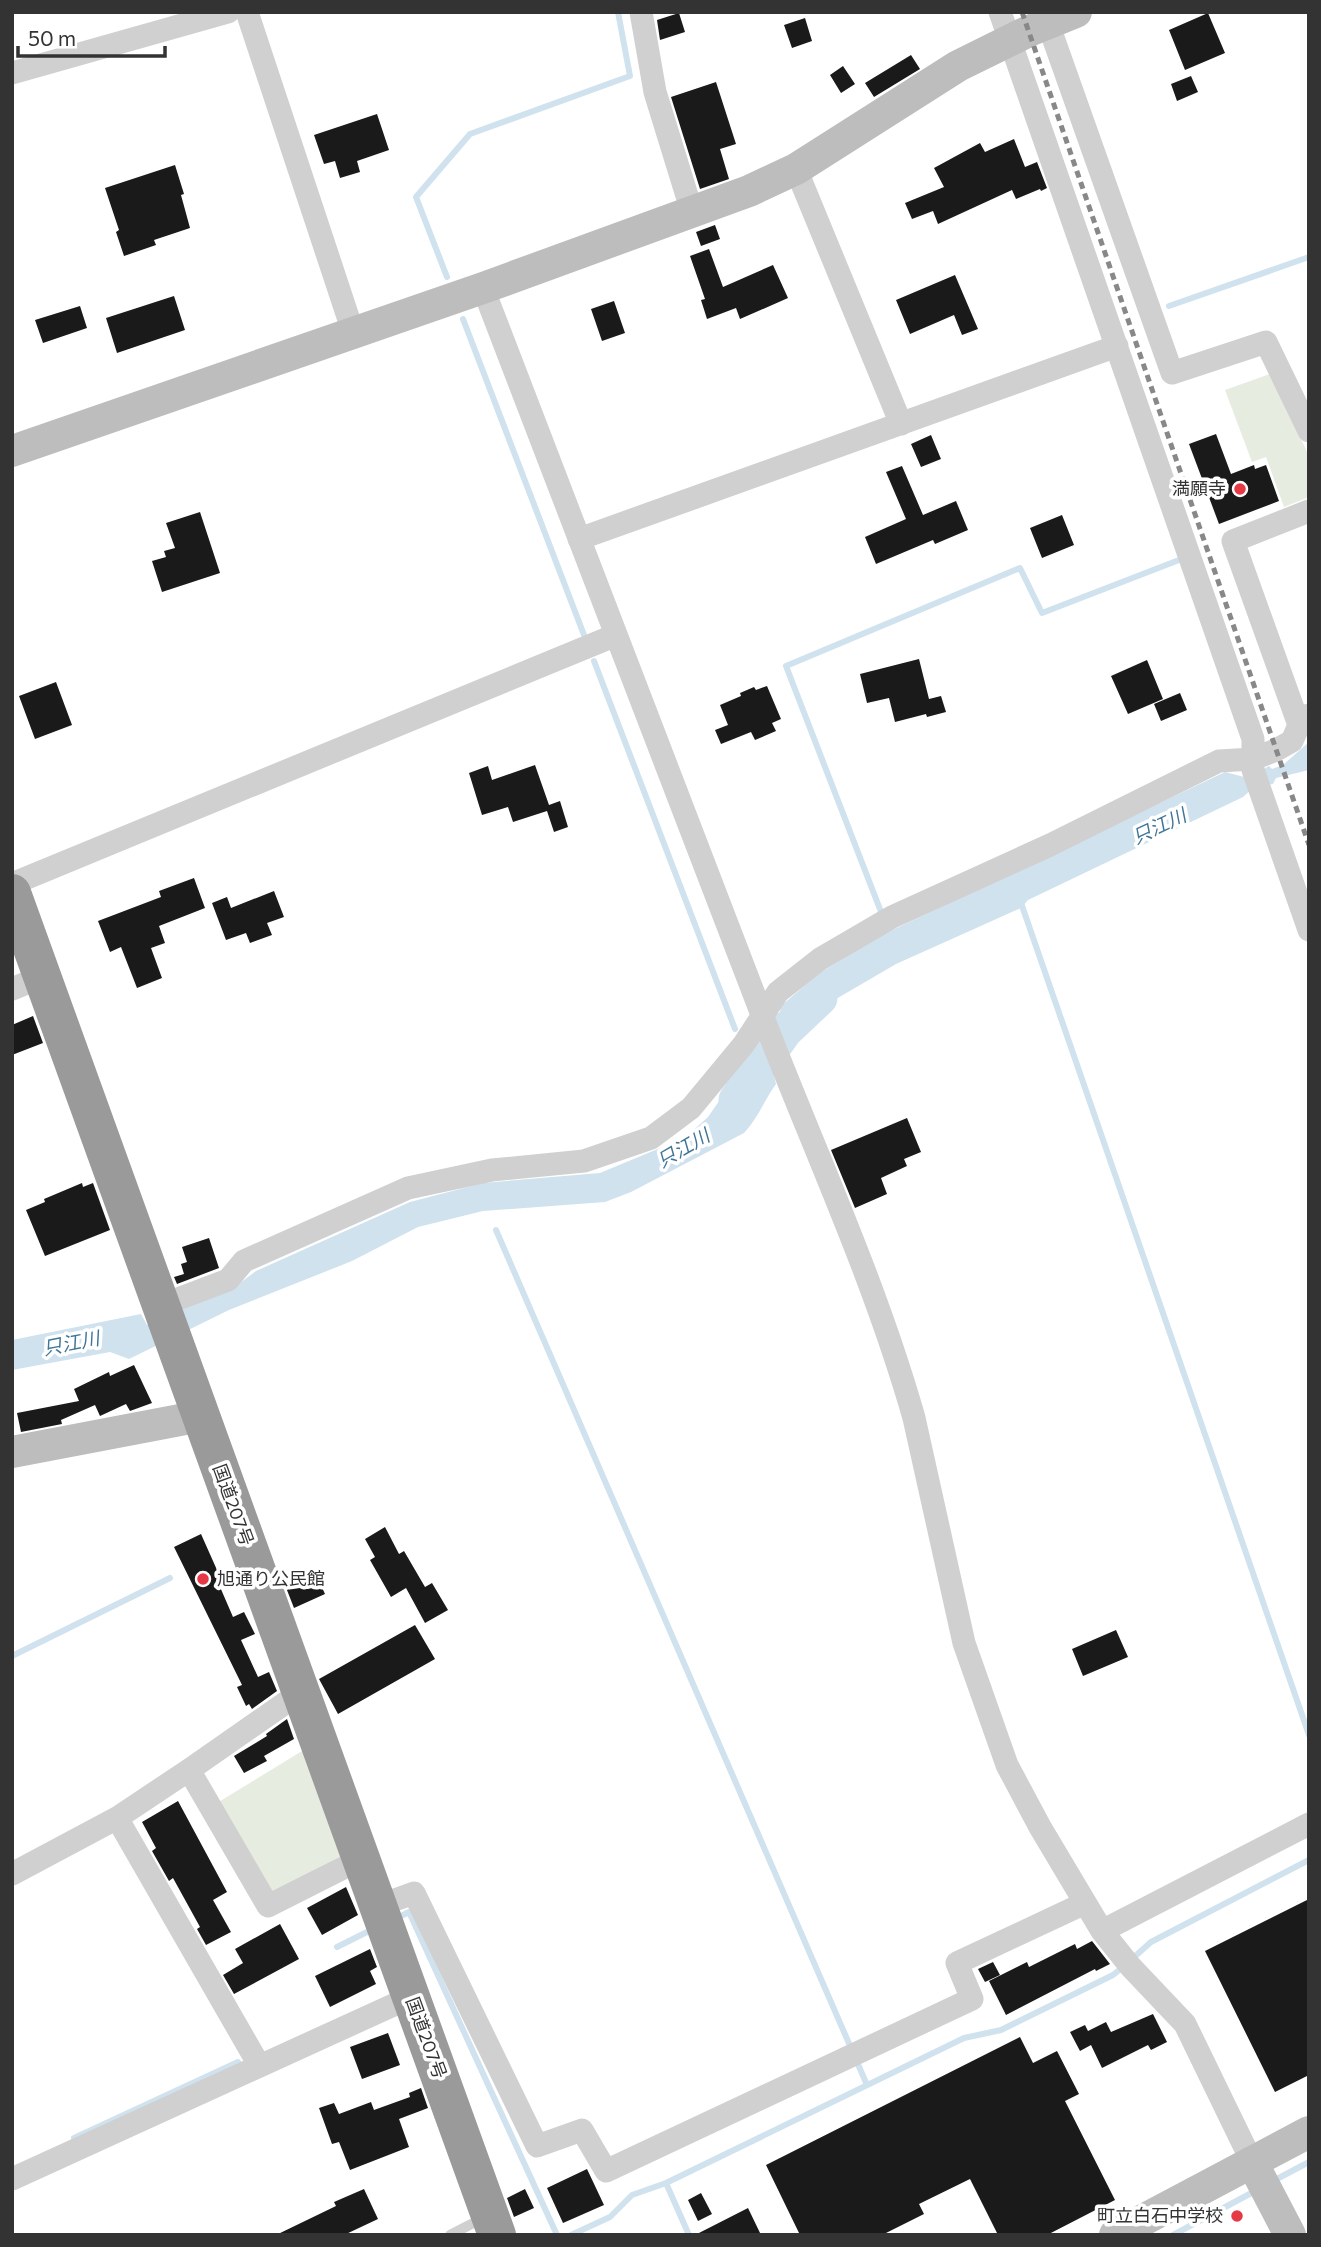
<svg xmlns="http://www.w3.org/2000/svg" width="1321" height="2247" font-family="Commissioner,'Noto Sans JP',sans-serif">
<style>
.green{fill:#e6ecdf}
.water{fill:#cfe2ee}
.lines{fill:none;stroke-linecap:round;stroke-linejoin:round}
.stream{stroke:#cfe2ee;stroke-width:6}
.river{stroke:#cfe2ee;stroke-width:35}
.building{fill:#1a1a1a}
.lane{stroke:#d0d0d0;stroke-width:10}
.street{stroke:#d0d0d0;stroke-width:23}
.secondary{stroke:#bdbdbd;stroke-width:32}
.highway{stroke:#9a9a9a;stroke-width:38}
.rail{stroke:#888;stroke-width:5;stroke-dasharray:7 5;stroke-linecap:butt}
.poi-dot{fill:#e63946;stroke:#fff;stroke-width:2.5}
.labels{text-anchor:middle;stroke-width:7;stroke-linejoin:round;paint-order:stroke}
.poi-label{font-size:18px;fill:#333;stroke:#fff;text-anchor:end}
.street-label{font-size:18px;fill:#333;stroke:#fff}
.water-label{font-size:19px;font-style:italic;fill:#3f7597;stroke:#fff}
</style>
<rect width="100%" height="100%" fill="#fff"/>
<!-- green -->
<path class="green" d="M1270,374l39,82v41l-25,10 -18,-50 -14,5 -27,-72z
M307,1748l38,106 -74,39 -54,-90z"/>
<!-- water -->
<path class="water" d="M1309,742v28l-33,8 -3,6 -19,3 -11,10 -215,103 -7,8 -125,56 -60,35 -40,36 -18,-8 3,-21 37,-32 64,-39 343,-163 23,6 21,-12 3,3 11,-4z
M749,1058c15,3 24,10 27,26 -12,17 -18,34 -32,49l-113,59 -26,10 -122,9 -65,16 -66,34 -123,49 -100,49 -19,-7 -98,18v-30l129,-26 6,11 89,-39 20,-15 154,-69 73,-19 117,-10 60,-25 27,-12 21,-19z"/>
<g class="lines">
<!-- stream -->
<path class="stream" d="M447,277l-31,-80 54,-63 160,-58 -12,-64
M1169,306l140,-49
M463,319l121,316
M594,661l141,368
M1020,900l289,835
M883,917l-97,-251 234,-98 22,45 137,-53
M496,1230l371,855
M12,1656l158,-78
M395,1919l14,-7 148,323
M337,1947l36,-18
M1132,1959l19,-17 158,-82
M74,2138l164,-76
M1273,2181l36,-19
M571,2235l39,-18 22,-22 34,-12
M689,2235l-23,-52 298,-145 37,-8 112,-55 11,-9
M1173,2235l84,-45"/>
<!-- river -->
<path class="river" d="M736,1100l49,-69 35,-33"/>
</g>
<!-- building -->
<path class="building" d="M679,13l6,19 -25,8 -3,-20z
M1208,13l17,40 -40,17 -16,-40z
M805,18l7,23 -20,7 -8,-23z
M911,55l9,14 -46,28 -9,-14z
M843,66l12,18 -14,9 -11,-18z
M1191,76l7,16 -21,9 -6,-17z
M716,82l20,62 -16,5 9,30 -29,10 -29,-92z
M377,114l12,36 -32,11 3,11 -20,6 -5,-17 -11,3 -10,-29z
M1014,139l11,28 12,-5 10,26 -6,3 -1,-2 -24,10 -4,-9 -74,34 -5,-13 -21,8 -7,-16 39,-16 -10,-19 46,-25 5,9z
M175,165l9,29 -3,1 9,33 -36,12 2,5 -32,11 -8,-24 3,-2 -14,-42z
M715,225l5,14 -19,7 -5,-14z
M709,249l14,38 50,-22 15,33 -48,21 -4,-11 -29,11 -6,-19 4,-1 -15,-43z
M955,275l23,54 -16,6 -8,-20 -44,19 -14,-34z
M174,296l11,34 -68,23 -11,-35z
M614,301l11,32 -23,8 -11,-32z
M80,306l7,22 -44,15 -8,-23z
M1216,434l15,40 23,-9 1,4 11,-4 13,36 -60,23 -30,-80z
M931,435l10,24 -20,8 -10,-23z
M902,466l21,49 33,-14 12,29 -33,14 -2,-4 -57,24 -11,-27 41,-18 -20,-47z
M200,512l20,61 -58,19 -10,-31 14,-4 -2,-6 11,-3 -9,-25z
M1062,515l12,30 -32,13 -12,-30z
M919,659l10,40 12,-3 5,16 -19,5 -1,-3 -31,8 -6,-24 -22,5 -7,-29z
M1147,660l16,39 -35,15 -17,-38z
M56,682l16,43 -37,14 -16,-43z
M767,686l14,33 -9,4 4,8 -21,9 -4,-8 -30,12 -6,-14 13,-5 -8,-20 21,-9 -1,-3 14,-6 2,3z
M1180,693l7,17 -26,11 -7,-17z
M535,765l14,40 11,-4 8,26 -14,5 -7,-21 -34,11 -5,-15 -26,8 -13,-42 19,-7 4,14z
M194,878l11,30 -46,18 6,17 -14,5 11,30 -25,10 -16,-41 -11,5 -12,-31 63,-24 -2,-6z
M274,891l10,26 -17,6 5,12 -22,8 -4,-10 -20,7 -14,-37 15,-6 4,11z
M33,1016l10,27 -31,12v-30z
M907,1118l14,34 -17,7 3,7 -26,12 6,16 -32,14 -24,-58z
M82,1183l1,4 10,-4 17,47 -65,26 -19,-46 19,-8 -1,-3z
M209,1238l10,30 -42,16 -3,-7 10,-3 -3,-10 6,-2 -5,-15z
M134,1365l18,38 -22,8 -4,-7 -26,12 -5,-11 -34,15 1,4 -41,8 -4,-19 62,-12 -5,-12 35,-17 1,4z
M385,1527l14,27 5,-3 21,36 7,-4 16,27 -23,13 -19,-35 -15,9 -21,-37 5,-3 -10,-18z
M201,1534l20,45 -4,1 16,37 11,-5 11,22 -14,6 17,37 11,-5 8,19 -25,18 -3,-5 -3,2 -9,-19 5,-2 -68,-138z
M315,1572l10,22 -31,14 -9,-23z
M415,1625l20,34 -97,55 -19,-35z
M1116,1630l12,27 -45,19 -11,-27z
M287,1719l7,20 -30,17 3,5 -23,12 -10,-17 33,-20 -1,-2z
M178,1801l49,91 -14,8 18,32 -25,13 -9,-16 3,-2 -27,-49 -4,3 -17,-30 4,-3 -14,-26z
M346,1887l12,28 -36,20 -15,-27z
M1309,1899v176l-34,17 -70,-141z
M280,1924l19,35 -65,35 -11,-19 20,-12 -8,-14z
M1092,1941l18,23 -14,7 -1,-2 -89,46 -17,-34 38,-19 2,5 46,-23 2,5z
M370,1949l7,18 -7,4 6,13 -46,23 -15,-31z
M993,1962l7,13 -15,7 -7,-13z
M1153,2014l14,28 -16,8 -3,-5 -46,23 -11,-23 -11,6 -10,-19 15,-7 3,6 18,-9 5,10z
M388,2033l12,32 -38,14 -12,-32z
M1020,2037l13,26 24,-12 22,43 -14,7 50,99 -68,35h-49l-28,-56 -51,25 5,10 -42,21h-82l-34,-70z
M421,2088l7,20 -29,11 10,28 -59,23 -11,-28 -7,2 -13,-36 15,-5 5,11 32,-12 3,8 36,-13 -1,-4z
M587,2169l17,36 -41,18 -16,-35z
M364,2189l14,30 -34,16h-68l60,-29 -2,-4z
M525,2189l9,19 -20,9 -7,-19z
M701,2193l11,21 -14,7 -10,-21z
M748,2208l13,27h-66z"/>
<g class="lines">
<!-- lane -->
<path class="lane" d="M450,2235l35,-18"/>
<!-- street -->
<path class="street" d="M247,12l106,320
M641,12l14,80 37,120
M1000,12l253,727v31l56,160
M1044,12l128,361 94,-31 43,89
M12,73l216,-61
M796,169l105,255
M483,288c93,244 187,488 281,732 51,132 111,261 150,398l50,225 43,122 33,62 62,104 28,35 55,58 67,138
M579,539l538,-193
M1299,725l-66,-184 76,-30
M12,884l604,-249
M12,989l29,-12
M162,1305l66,-25 16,-19 164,-73 84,-18 92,-9 67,-23 40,-30 53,-64 34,-52 42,-33 72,-42 158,-72 169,-84 34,-2 23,-9 16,-9 7,-16 10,-10
M189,1770l79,136 93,-47
M117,1818l142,247
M12,1874l105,-56 72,-48 112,-78
M378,1906l36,-13 123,253 45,-16 24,41 366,-172 -15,-36 128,-60
M1102,1931l207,-107
M12,2179l399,-182"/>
<!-- secondary -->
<path class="secondary" d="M12,451l471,-163 266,-97 47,-22 162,-103 71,-35 47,-19
M12,1452l189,-36
M1252,2162l38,73
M1115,2235l194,-103"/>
<!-- highway -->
<path class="highway" d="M12,893l485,1342"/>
<!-- rail -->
<path class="rail" d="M1022,12l287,833"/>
</g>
<!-- markers -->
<g class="poi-dot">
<circle cx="1240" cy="489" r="7"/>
<circle cx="203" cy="1579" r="7"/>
<circle cx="1237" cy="2216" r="7"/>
</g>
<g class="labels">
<!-- poi labels -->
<g class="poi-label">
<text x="1226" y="495">満願寺</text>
<text x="217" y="1585" text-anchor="start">旭通り公民館</text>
<text x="1223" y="2222">町立白石中学校</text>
</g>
<!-- street labels -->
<g class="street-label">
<text transform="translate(233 1505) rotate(70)" y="6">国道207号</text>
<text transform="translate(426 2038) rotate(70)" y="6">国道207号</text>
</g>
<!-- water labels -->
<g class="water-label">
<text transform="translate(1159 826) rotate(-25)" y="7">只江川</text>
<text transform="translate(683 1148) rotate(-30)" y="7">只江川</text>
<text transform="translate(71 1343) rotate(-11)" y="7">只江川</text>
</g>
</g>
<!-- border -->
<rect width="1321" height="2247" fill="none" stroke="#333333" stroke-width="28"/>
<!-- scale -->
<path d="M18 46v10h147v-10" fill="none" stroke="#333333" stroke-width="3.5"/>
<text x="28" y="46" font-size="21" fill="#333333" stroke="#ffffff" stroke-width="5" paint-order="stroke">50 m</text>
</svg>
